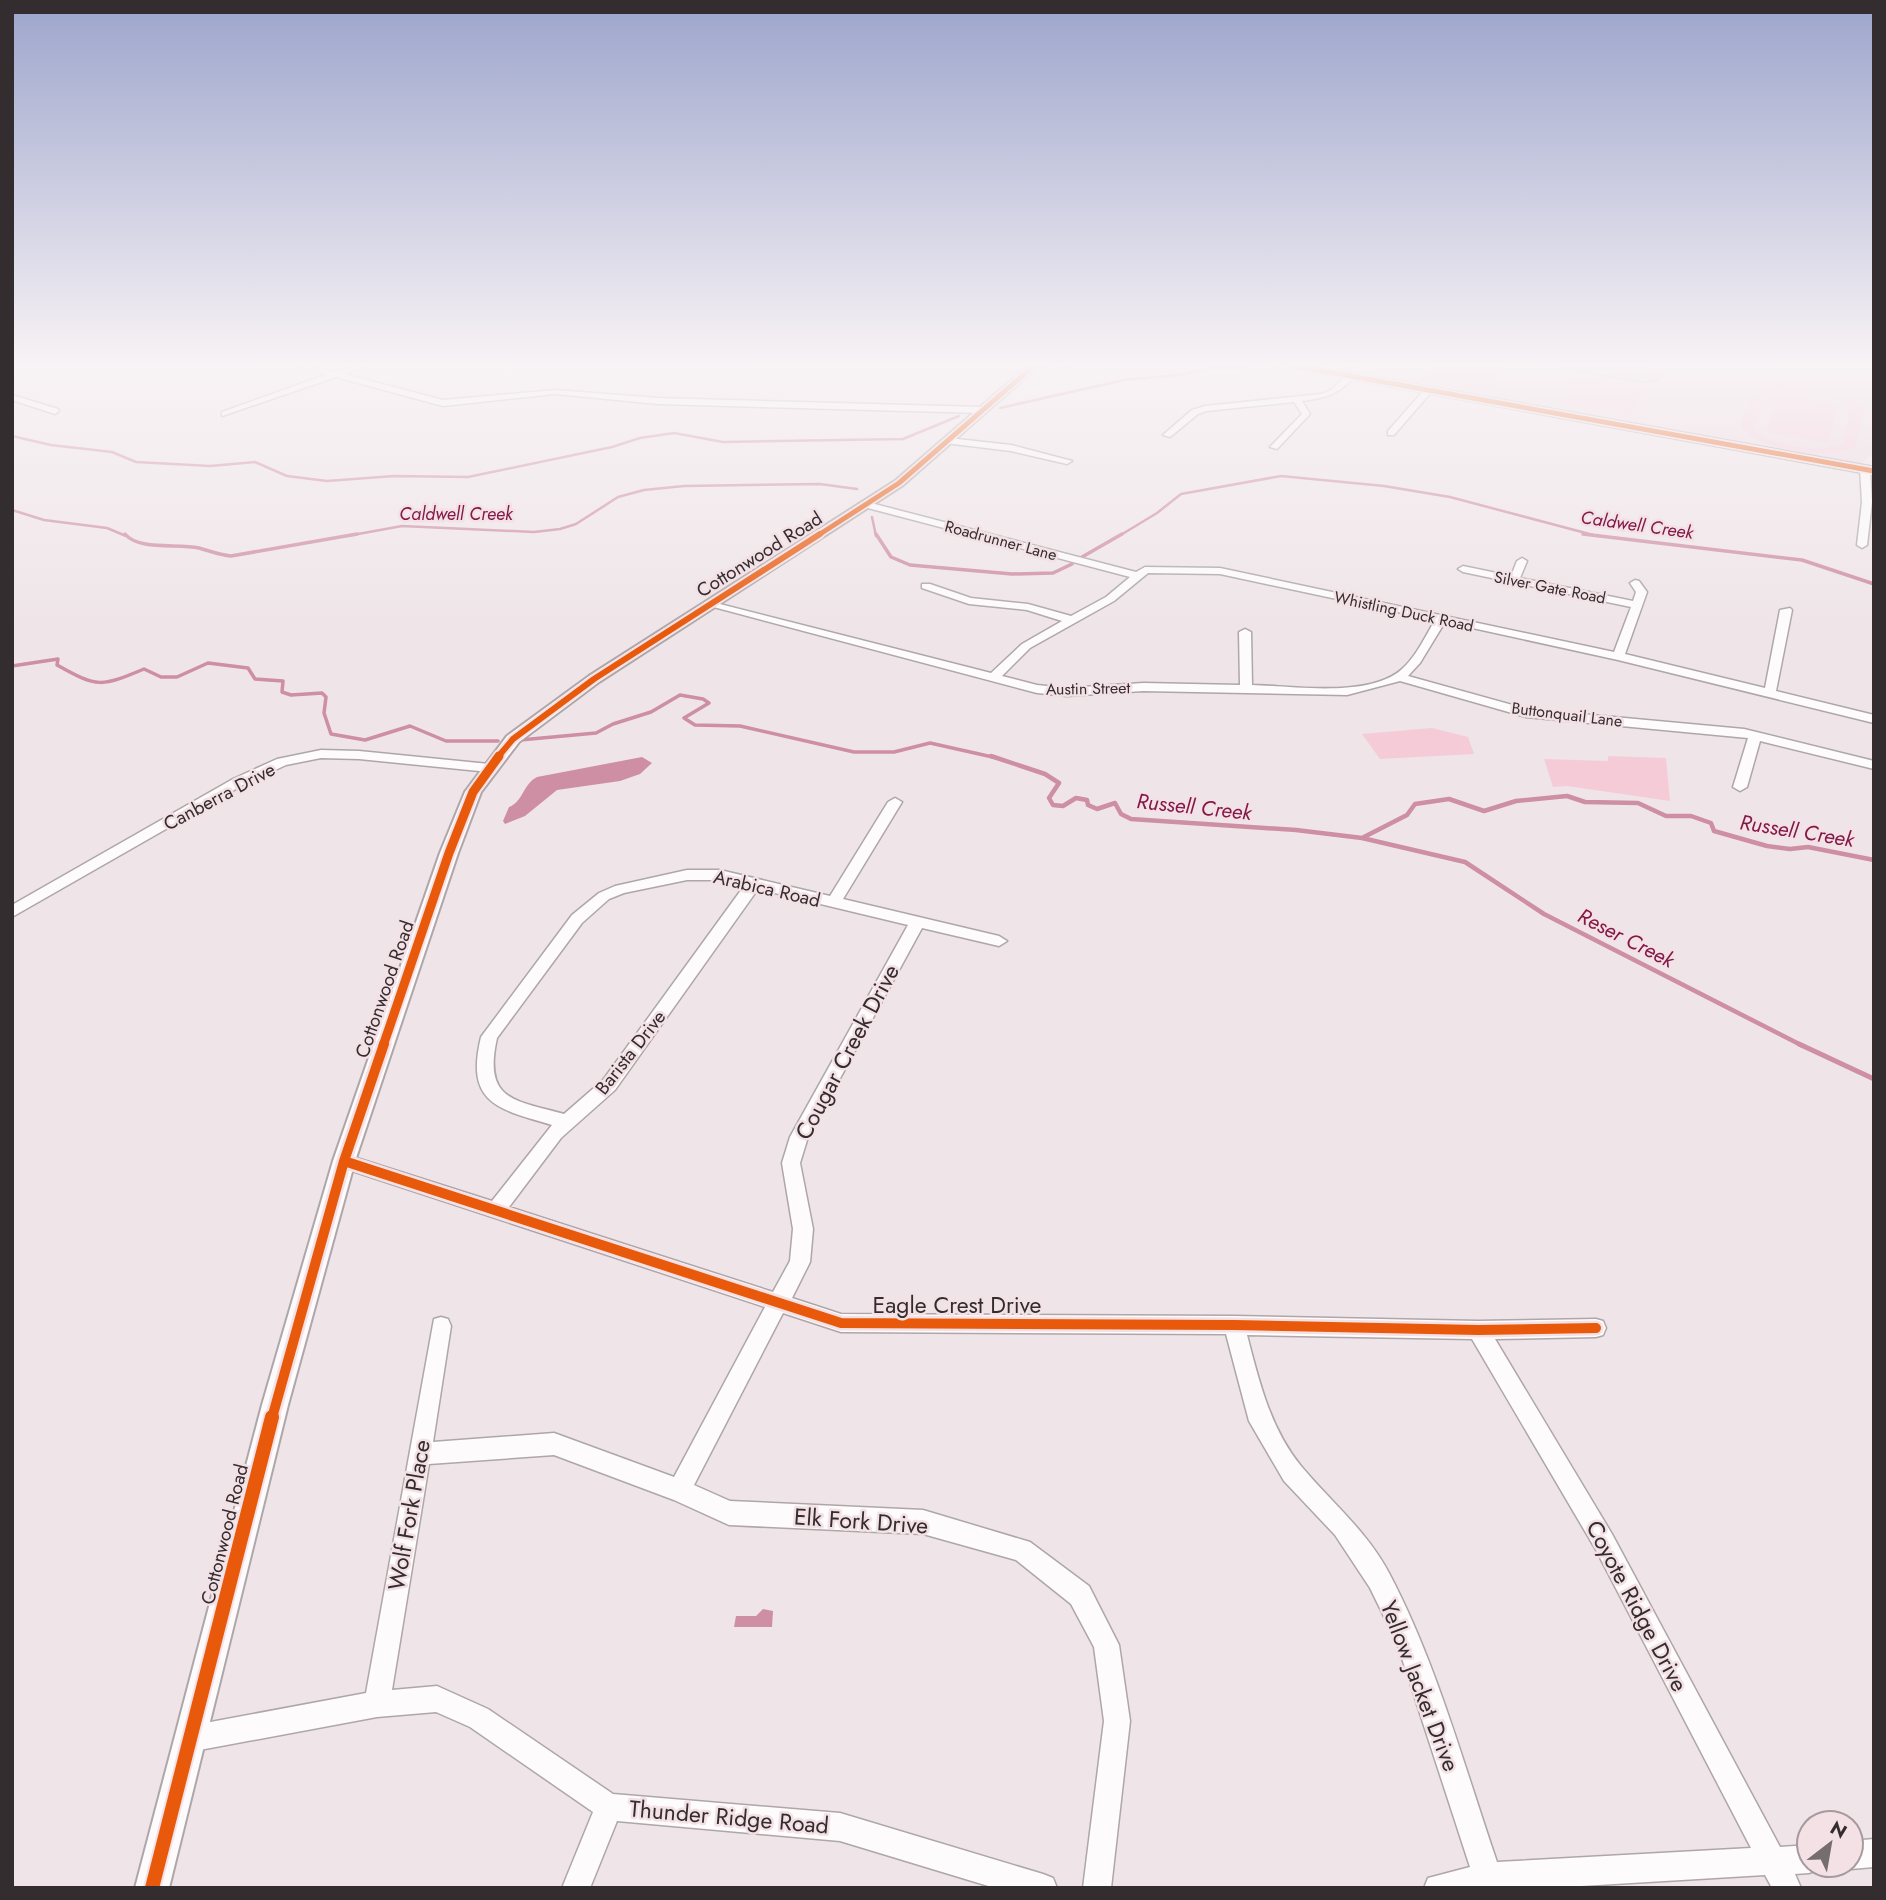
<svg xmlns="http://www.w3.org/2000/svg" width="1886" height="1900" font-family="Jost,sans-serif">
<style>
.built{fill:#ebd8dd}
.green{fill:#f4cbd7;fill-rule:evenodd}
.water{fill:#ce8ea3}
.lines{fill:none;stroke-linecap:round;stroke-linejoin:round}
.stream-far3{stroke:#ce8ea3;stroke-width:2.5}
.stream-far2{stroke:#ce8ea3;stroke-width:3.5}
.stream-far1{stroke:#ce8ea3;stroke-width:4.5}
.stream{stroke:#ce8ea3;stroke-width:5}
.building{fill:#d4cdce;stroke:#b5adb0;stroke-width:2}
.minor-casing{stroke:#aea6a8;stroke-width:3}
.tertiary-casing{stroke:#aea6a8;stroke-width:4}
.secondary-casing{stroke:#aea6a8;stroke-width:3}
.minor{fill:#fdfbfc;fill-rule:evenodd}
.tertiary{fill:#fdfbfc;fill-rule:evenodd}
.secondary{fill:#f4f0f1;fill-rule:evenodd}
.cycleway-far4-casing{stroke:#f3e1e6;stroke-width:8}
.cycleway-far3-casing{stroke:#f3e1e6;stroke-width:10}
.cycleway-far2-casing{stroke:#f3e1e6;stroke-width:13}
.cycleway-far1-casing{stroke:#f3e1e6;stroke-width:15}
.cycleway-casing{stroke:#f3e1e6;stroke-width:18}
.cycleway-far4{stroke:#e8590c;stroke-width:5}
.cycleway-far3{stroke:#e8590c;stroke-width:6}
.cycleway-far2{stroke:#e8590c;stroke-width:9}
.cycleway-far1{stroke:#e8590c;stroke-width:10}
.cycleway{stroke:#e8590c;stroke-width:14}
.labels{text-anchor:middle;stroke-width:5;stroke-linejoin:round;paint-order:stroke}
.far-street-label{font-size:16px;fill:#342d2f;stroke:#f3e1e6}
.far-water-label{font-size:18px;font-style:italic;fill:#831948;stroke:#f3e1e6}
.street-label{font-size:19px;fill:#342d2f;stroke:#f3e1e6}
.water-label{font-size:21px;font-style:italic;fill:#831948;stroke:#f3e1e6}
.near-street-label{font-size:23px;fill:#342d2f;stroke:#f3e1e6}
</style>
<rect width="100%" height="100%" fill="#efe5e8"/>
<!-- built -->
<path class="built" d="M1363,363h511l-1,90 -13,12 -507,-93z"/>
<!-- green -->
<path class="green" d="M1435,363h72l-25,29 -64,-12z
M1575,377l69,12 -14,26 -72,-13z
M1768,386c25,-2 78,2 95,23l-7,37c-21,15 -103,4 -115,-20l12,-34zM1776,390l46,4 26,10 3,3 -8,37c-18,10 -78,2 -90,-16l12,-34z
M1779,394l58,10 -8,39 -62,-11z
M1432,728l36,9 6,17 -94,5 -18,-25z
M1608,756l58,2 4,43 -103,-15 -14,1 -9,-28 64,2z"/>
<!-- water -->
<path class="water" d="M642,757l10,6 -12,11 -20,7 -63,9 -32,26 -20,8 -2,-3 6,-14c14,-5 14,-23 28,-30z
M763,1609l10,2 -1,16h-38l2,-11h20z"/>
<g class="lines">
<!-- stream-far3 -->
<path class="stream-far3" d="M1258,363l24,4
M1291,368l36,6
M1346,371l12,-8
M1000,408l124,-28 55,-5 32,-7h28l15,-5
M12,436l39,9 61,7 24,10 74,4 45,-4 32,14 40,5 67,-5 74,1 144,-30 28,-9 34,-5 49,9 180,-3 56,-23
M12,510l32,10 63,8 19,8
M872,517l4,19
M347,536l55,-10 132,6 26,-3 16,-5 42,-27 26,-7 40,-4 136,-2 37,5
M1119,536l38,-23 24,-19 100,-18 103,10 66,11 147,39"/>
<!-- stream-far2 -->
<path class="stream-far2" d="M125,534c14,17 53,9 74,14 11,3 20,7 32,8l126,-22
M876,534l15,23 19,8 102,9 41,-1 19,-9
M1583,534l219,26 72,24
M1082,557l40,-23
M12,666l46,-7 -1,6c41,23 44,22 87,4l17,8h16l31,-14 40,5 7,11 28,2 -1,11 9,3 31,-2 4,4 -2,16 7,21 34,6 45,-14 36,15h52
M520,740l76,-7 17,-9 38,-12 29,-17 23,4 6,4 -25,15 11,7 45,1 114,26h40l36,-9 67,15"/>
<!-- stream-far1 -->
<path class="stream-far1" d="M991,756l54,18 14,9 -10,15 4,7 10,1 13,-8 11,2 1,5 9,4 18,-6 6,11 10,5 165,11 66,8 45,-23 8,-11 34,-5 35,12 32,-10 51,-5 18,6 53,1 28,13h25l20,7 3,8 53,15 23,3 18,-2 66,13
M1362,838l103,24 79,52 259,132"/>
<!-- stream -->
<path class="stream" d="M1799,1044l75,35"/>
</g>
<!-- building -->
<path class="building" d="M1566,363h82l-3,5 18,3 -6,10 -15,1 -77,-13z"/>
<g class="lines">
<!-- minor casing -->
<g class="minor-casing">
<path id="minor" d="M290,363c15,0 32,10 47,8 12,-1 21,-8 34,-8l-27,11 99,26 112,-10 103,8 324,9 4,3 -4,3 -324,-9 -103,-10 -112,12 -107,-29 -114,39v-4l106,-38z
M1348,374l7,2c-16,18 -29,22 -53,25l8,13 -33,35 -7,-2 32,-33 -8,-12 -88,9 -8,3 -28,23 -7,-2 29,-25 13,-4 117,-12 9,-4z
M1426,388l7,2 -39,45h-6v-4z
M12,395l46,14 1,2 -4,3 -43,-14z
M948,438l63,7 61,16 -5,3 -56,-13 -66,-8 -1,-2z
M1865,466l5,3 2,33 -5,43 -5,3 -5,-3 5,-43 -2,-33z
M867,502l269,70 9,-5 75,1 394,84 17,-45 -168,-35 -5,-3 5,-3 48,10 6,-15 5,-3 5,3 -7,17 113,23 3,-9 -6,-9 5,-3 4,1 8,11 -22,62 140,34 15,-78 10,-2 2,2 -16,81 98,24v8l-256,-63 -173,-38 -25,41 -12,13 119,33 217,20 130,32v8l-114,-28 -13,46 -7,4 -7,-4 15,-49 -222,-21 -126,-36 -53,14 -204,-4 -76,5 -30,-3 -331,-88 6,-3 279,71 31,-29 40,-23 -35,-11 -58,-6 -47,-16v-4h8l41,14 57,6 43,12 35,-19 24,-20 -266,-70 -2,-2zM1148,573l72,1 215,46c-10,17 -19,37 -34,50 -33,28 -108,16 -149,15l-1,-53 -6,-3 -6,3 1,53 -97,-2 -76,5 -30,-3 -35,-9 28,-28 84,-47z
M321,750l38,1 130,13 7,4 -7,4 -130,-13 -38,-1 -35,7 -43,20 -231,132v-12l221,-126 44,-20z
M895,798l7,4 -59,97 156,37 8,5 -8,5 -77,-18 -114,209 -8,26 13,66 -3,33 -18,36 49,16 393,2 244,5 118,-2 7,2 3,7 -3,7 -7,2 -101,2 117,195 168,313 29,-2v20h12l-2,4 -10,4 -14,1 6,14h-29l-7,-13 -217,13h-124l4,-10 42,-11 -73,-224 -27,-55 -35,-53 -51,-54 -35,-60 -23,-87 -385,-2 -58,-19 -89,172 36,16 193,9 107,32 59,44 30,59 11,76 -19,167h-28l21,-167 -10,-74 -23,-43 -55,-44 -93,-26 -194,-9 -55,-25 -120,-45 -125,9 -37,226 45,-4 51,23 125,85 227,19 203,61 10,4 4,10h-62l-155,-47 -223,-20 -27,67h-28l31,-76 -123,-85 -34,-15 -59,5 -188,35 -9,-4 -4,-9 4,-9 9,-4 177,-33 68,-374 7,-2 7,2 3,7 -18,116 121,-9 120,44 91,-170 -428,-141 -2,-5 2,-5 7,-2 148,47 60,-76c-55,-16 -87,-22 -71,-88l91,-122 27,-22 16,-7 72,-16h33l110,26 58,-94zM687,880h33l24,6 -141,194 -39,34c-50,-14 -81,-13 -67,-76l85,-115 27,-24 15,-6zM758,889l150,36 -118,212 -8,26 11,66 -3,32 -17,31 -264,-85 52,-69 54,-48zM1247,1335l225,4 124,211 155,298 -254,14c-33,-96 -60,-198 -108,-289 -22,-42 -58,-71 -88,-107 -31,-38 -42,-85 -54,-131z
M1874,1839v28l-23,2 -10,-4h10v-24z"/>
</g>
<!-- tertiary casing -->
<g class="tertiary-casing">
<path id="tertiary" d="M1031,363h11l-139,122 -304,197 -80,60 -38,50 -23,61 -103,308 -67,244 -119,483h-34l127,-483 71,-244 107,-308 25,-61 42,-56 82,-60 306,-195z"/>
</g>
<!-- secondary casing -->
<g class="secondary-casing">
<path id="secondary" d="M1030,363h48c-10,6 -38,6 -48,0z
M1273,363h24l577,104v8l-595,-109z"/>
</g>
<!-- minor -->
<use href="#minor" class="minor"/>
<!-- tertiary -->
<use href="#tertiary" class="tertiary"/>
<!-- secondary -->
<use href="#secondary" class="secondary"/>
<!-- cycleway-far4 casing -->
<g class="cycleway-far4-casing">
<path id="cycleway-far4" d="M1279,363l595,108
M817,536l82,-53 138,-120"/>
</g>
<!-- cycleway-far3 casing -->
<g class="cycleway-far3-casing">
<path id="cycleway-far3" d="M497,758l16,-19 81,-60 226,-145"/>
</g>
<!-- cycleway-far2 casing -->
<g class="cycleway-far2-casing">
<path id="cycleway-far2" d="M383,1046l66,-193 24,-61 26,-36"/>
</g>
<!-- cycleway-far1 casing -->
<g class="cycleway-far1-casing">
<path id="cycleway-far1" d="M344,1161l497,162 393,2 244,5 118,-2
M272,1418l72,-257 40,-117"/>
</g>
<!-- cycleway casing -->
<g class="cycleway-casing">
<path id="cycleway" d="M152,1888l120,-471"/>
</g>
<!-- cycleway-far4 -->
<use href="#cycleway-far4" class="cycleway-far4"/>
<!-- cycleway-far3 -->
<use href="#cycleway-far3" class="cycleway-far3"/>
<!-- cycleway-far2 -->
<use href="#cycleway-far2" class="cycleway-far2"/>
<!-- cycleway-far1 -->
<use href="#cycleway-far1" class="cycleway-far1"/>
<!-- cycleway -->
<use href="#cycleway" class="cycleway"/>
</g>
<!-- sky -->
<linearGradient id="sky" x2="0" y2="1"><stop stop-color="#9da5cc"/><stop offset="0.58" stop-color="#f8f3f5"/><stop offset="1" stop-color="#f8f3f5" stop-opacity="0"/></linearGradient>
<rect width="1886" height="629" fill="url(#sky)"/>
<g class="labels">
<!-- far-street labels -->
<g class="far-street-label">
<text transform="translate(1001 540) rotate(15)" y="6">Roadrunner Lane</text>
<text transform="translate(1550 587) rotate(11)" y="6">Silver Gate Road</text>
<text transform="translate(1404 611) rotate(12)" y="6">Whistling Duck Road</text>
<text transform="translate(1088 688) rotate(-1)" y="6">Austin Street</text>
<text transform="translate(1567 714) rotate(7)" y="6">Buttonquail Lane</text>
</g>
<!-- far-water labels -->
<g class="far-water-label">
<text x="456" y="520">Caldwell Creek</text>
<text transform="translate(1637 525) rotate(8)" y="6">Caldwell Creek</text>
</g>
<!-- street labels -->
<g class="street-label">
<text transform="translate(759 554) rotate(-32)" y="7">Cottonwood Road</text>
<text transform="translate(219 796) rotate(-28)" y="7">Canberra Drive</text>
<text transform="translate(767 888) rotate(13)" y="7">Arabica Road</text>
<text transform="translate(384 989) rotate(-71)" y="7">Cottonwood Road</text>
<text transform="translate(630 1052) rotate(-52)" y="7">Barista Drive</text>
<text transform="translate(224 1534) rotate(-76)" y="7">Cottonwood Road</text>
</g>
<!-- water labels -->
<g class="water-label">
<text transform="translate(1194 807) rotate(6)" y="7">Russell Creek</text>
<text transform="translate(1797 831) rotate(9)" y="7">Russell Creek</text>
<text transform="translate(1626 938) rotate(27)" y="7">Reser Creek</text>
</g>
<!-- near-street labels -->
<g class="near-street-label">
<text transform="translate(847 1052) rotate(-62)" y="8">Cougar Creek Drive</text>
<text x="957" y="1313">Eagle Crest Drive</text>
<text transform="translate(409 1515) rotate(-80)" y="8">Wolf Fork Place</text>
<text transform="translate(861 1521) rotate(4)" y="8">Elk Fork Drive</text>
<text transform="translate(1637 1606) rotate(62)" y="8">Coyote Ridge Drive</text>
<text transform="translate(1420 1686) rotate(69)" y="8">Yellow Jacket Drive</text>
<text transform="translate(729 1817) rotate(5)" y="8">Thunder Ridge Road</text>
</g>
</g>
<!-- border -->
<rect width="1886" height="1900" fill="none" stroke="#342d2f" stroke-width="28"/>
<!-- north arrow -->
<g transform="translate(1830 1844) rotate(31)"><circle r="33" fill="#f3e1e6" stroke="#a7999d" stroke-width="2"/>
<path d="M0-5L12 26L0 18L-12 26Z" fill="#756d70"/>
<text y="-10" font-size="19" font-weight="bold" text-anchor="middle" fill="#342d2f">N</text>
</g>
</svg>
